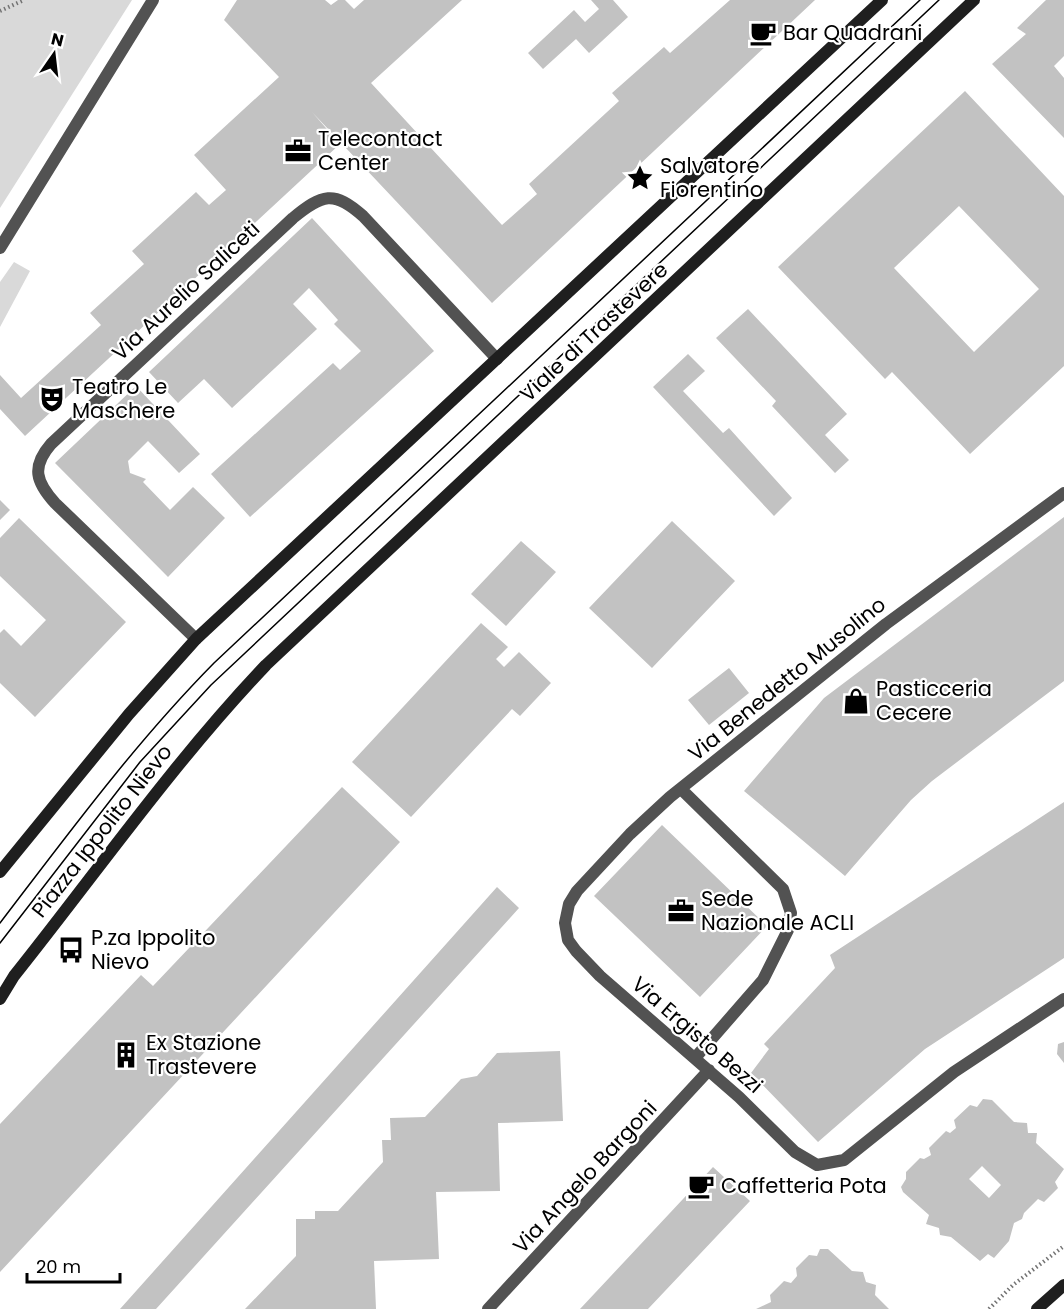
<svg xmlns="http://www.w3.org/2000/svg" width="1064" height="1309" font-family="Poppins,sans-serif">
<style>
.green{fill:#d9d9d9}
.building{fill:#c2c2c2;fill-rule:evenodd}
.lines{fill:none;stroke-linecap:round;stroke-linejoin:round}
.path{stroke:#747474;stroke-width:4;stroke-dasharray:1.5 3;stroke-linecap:butt}
.minor{stroke:#525252;stroke-width:12}
.secondary{stroke:#1f1f1f;stroke-width:12}
.tram{stroke:#000;stroke-width:1.5}
.labels{text-anchor:middle;stroke-width:4.5;stroke-linejoin:round;paint-order:stroke}
.poi-label{font-size:21px;fill:#000;stroke:#fff;text-anchor:start}
.street-label{font-size:21px;fill:#000;stroke:#fff}
</style>
<rect width="100%" height="100%" fill="#fff"/>
<!-- green -->
<path class="green" d="M0,0h132l-132,208z
M14,262l16,9 -30,56v-45z"/>
<!-- building -->
<path class="building" d="M237,0h88l6,5 7,-5h7l9,9 10,-9h98l-91,83 131,142 35,-31 -8,-10 90,-83 -7,-8 52,-46 6,6 60,-53h85l-323,303 -180,-191 28,32 -315,292 -25,-27v-34l21,23 80,-73 -11,-12 54,-49 -12,-13 64,-59 13,13 17,-15 -32,-35 85,-78 -55,-57z
M591,0h22l15,17 -39,36 -13,-14 -33,30 -15,-16 46,-43 11,12 14,-13z
M1046,0h18v56l-10,10 10,12v60l-72,-74 34,-30 -9,-6z
M965,91l99,105v170l-94,88 -78,-82 -7,7 -107,-112zM959,206l80,83 -65,63 -80,-84z
M312,218l122,133 -184,166 -39,-43 122,-111 7,7 21,-19 -27,-27 4,-4 -29,-32 -16,16 24,25 -85,79 -28,-29 -26,24 -29,-31z
M748,309l99,105 -22,21 24,25 -14,13 -63,-67 4,-5 -60,-63z
M688,354l17,17 -22,20 40,42 6,-5 63,70 -18,18 -121,-129z
M136,386l64,68 -21,19 -31,-32 -20,20 2,12 16,6 -3,3 27,28 23,-23 32,31 -57,59 -113,-114z
M0,500l10,10 -10,10z
M1064,517v164l-132,100 -21,19 -66,76 -101,-85 80,-93z
M19,518l107,104 -91,95 -35,-34v-50l4,-4 17,17 25,-26 -46,-44v-38z
M672,521l63,60 -83,87 -63,-60z
M521,541l35,31 -50,54 -35,-32z
M481,623l27,24 -12,12 8,8 15,-15 32,31 -31,33 -8,-7 -101,108 -59,-55z
M729,668l20,25 -40,32 -21,-25z
M342,787l58,55 -400,430v-148l141,-149 12,11z
M1064,802v156l-139,91 -107,93 -67,-69 18,-24 -5,-5 71,-76 -5,-13z
M662,825l105,101 -67,71 -106,-101z
M497,887l22,21 -363,401h-36z
M1064,1042v21l-7,-9 1,-10z
M560,1051l3,70 -65,2 2,68 -64,1 3,67 -65,2 2,48h-131l51,-53v-37h19v-8h23l45,-49 -1,-22h9l-1,-22 35,-1 36,-38 16,-3 20,-23z
M983,1099l9,1 22,22 13,1 1,10h9l-1,10 28,26 -9,13 3,6 -14,14 -6,-3 -14,14 -2,6 -8,4 -5,18 -15,17 -6,-4 -8,7 -29,-24 -11,-2 -1,-7 -13,-4 3,-9 -26,-23 -2,-5 5,-8v-7l14,-14 4,1 7,-4 -2,-7 17,-17 4,2 6,-5 -2,-8 16,-15 7,2zM982,1166l19,19 -12,13 -20,-19z
M713,1167l37,34 -102,108h-68z
M820,1249h8l24,22 11,1 3,10 10,3 -1,10 14,14h-133l15,-7 -1,-7 14,-14 7,2 6,-7 -1,-8 13,-13 8,1z"/>
<g class="lines">
<!-- path -->
<path class="path" d="M0,11l24,-11
M989,1309l24,-24 51,-39"/>
<!-- minor -->
<path class="minor" d="M0,248l153,-248
M1064,493l-178,131 -216,173 -40,37 -53,57 -8,13 -4,19 3,17 8,11 24,25 139,121 56,55 22,13 27,-5 110,-88 110,-73
M196,639l-141,-136c-19,-21 -24,-36 -4,-59l242,-226c29,-24 41,-28 70,-2l134,143
M681,789l102,100 8,24 -3,17 -25,50 -68,78
M488,1309l221,-239"/>
<!-- secondary -->
<path class="secondary" d="M0,872l129,-158 67,-75 686,-639
M0,999l14,-23c83,-104 159,-213 252,-311l708,-665
M1037,1309l27,-24"/>
<!-- tram -->
<path class="tram" d="M0,923c68,-89 135,-180 214,-260l706,-663
M0,943l140,-181 71,-77 728,-685"/>
</g>
<!-- icons -->
<defs>
<g id="cafe-bare" transform="scale(2.07)"><path d="M-5.5-4.5H6V0H3Q3 3.5 0 3.5H-2.5Q-5.5 3.5-5.5 0ZM3-3.2v2h1.7v-2ZM-6 4.5H4V6H-6Z" fill="#000" stroke="#fff" stroke-width="2.5" paint-order="stroke"/></g>
<g id="office-bare" transform="scale(2.07)"><path d="M-6-3h4V-5.5h4V-3h4V5H-6ZM-1-4.5V-3h2v-1.5ZM-6 0V1H6V0Z" fill="#000" stroke="#fff" stroke-width="2.5" paint-order="stroke"/></g>
<g id="sight-bare" transform="scale(2.07)"><path d="M0-6L1.8-2.2L6-1.7L2.9 1.2L3.7 5.4L0 3.3L-3.7 5.4L-2.9 1.2L-6-1.7L-1.8-2.2Z" fill="#000" stroke="#fff" stroke-width="2.5" paint-order="stroke"/></g>
<g id="theatre-bare" transform="scale(2.07)"><path d="M-5-5.5Q0-4 5-5.5V0Q5 5 0 6Q-5 5-5 0ZM-3.3-2.5H-1v1.5H-3.3ZM1-2.5H3.3v1.5H1ZM-2.8 1Q0 5.5 2.8 1Z" fill="#000" stroke="#fff" stroke-width="2.5" paint-order="stroke"/></g>
<g id="shop-bare" transform="scale(2.07)"><path d="M-5-2.5h2.3a2.7 3.5 0 0 1 5.4 0H5L5.5 6h-11ZM-1.5-2.5h3a1.5 2.3 0 0 0-3 0Z" fill="#000" stroke="#fff" stroke-width="2.5" paint-order="stroke"/></g>
<g id="bus-bare" transform="scale(2.07)"><path d="M-5-6H5V4H4V6H2V4H-2V6H-4V4H-5ZM-3.5-4V0h7V-4ZM-3.5 1.2v1.5H-2V1.2ZM2 1.2v1.5H3.5V1.2Z" fill="#000" stroke="#fff" stroke-width="2.5" paint-order="stroke"/></g>
<g id="building-bare" transform="scale(2.07)"><path d="M-4-6H4V6H1V3H-1V6H-4ZM-2.5-4.3h1.7v1.8h-1.7ZM.8-4.3h1.7v1.8H.8ZM-2.5-1h1.7V.8h-1.7ZM.8-1h1.7V.8H.8Z" fill="#000" stroke="#fff" stroke-width="2.5" paint-order="stroke"/></g>
</defs>
<g fill-rule="evenodd">
<use href="#cafe-bare" x="763" y="33"/>
<use href="#office-bare" x="298" y="151"/>
<use href="#sight-bare" x="640" y="178"/>
<use href="#theatre-bare" x="52" y="399"/>
<use href="#shop-bare" x="856" y="701"/>
<use href="#office-bare" x="681" y="911"/>
<use href="#bus-bare" x="71" y="950"/>
<use href="#building-bare" x="126" y="1055"/>
<use href="#cafe-bare" x="701" y="1186"/>
</g>
<g class="labels">
<!-- poi labels -->
<g class="poi-label">
<text x="783" y="40">Bar Quadrani</text>
<text x="318" y="146">Telecontact<tspan x="318" dy="24">Center</tspan></text>
<text x="660" y="173">Salvatore<tspan x="660" dy="24">Fiorentino</tspan></text>
<text x="72" y="394">Teatro Le<tspan x="72" dy="24">Maschere</tspan></text>
<text x="876" y="696">Pasticceria<tspan x="876" dy="24">Cecere</tspan></text>
<text x="701" y="906">Sede<tspan x="701" dy="24">Nazionale ACLI</tspan></text>
<text x="91" y="945">P.za Ippolito<tspan x="91" dy="24">Nievo</tspan></text>
<text x="146" y="1050">Ex Stazione<tspan x="146" dy="24">Trastevere</tspan></text>
<text x="721" y="1193">Caffetteria Pota</text>
</g>
<!-- street labels -->
<g class="street-label">
<text transform="translate(186 291) rotate(-43)" y="7">Via Aurelio Saliceti</text>
<text transform="translate(594 332) rotate(-43)" y="7">Viale di Trastevere</text>
<text transform="translate(787 679) rotate(-39)" y="7">Via Benedetto Musolino</text>
<text transform="translate(102 831) rotate(-52)" y="7">Piazza Ippolito Nievo</text>
<text transform="translate(697 1035) rotate(41)" y="7">Via Ergisto Bezzi</text>
<text transform="translate(585 1177) rotate(-47)" y="7">Via Angelo Bargoni</text>
</g>
</g>
<!-- north arrow -->
<g transform="translate(54 54) rotate(14)" stroke="#ffffff" stroke-width="4.5" paint-order="stroke">
<path d="M0-4.5L10 22L0 15L-10 22Z" fill="#000000"/>
<text y="-9" font-size="16" font-weight="bold" text-anchor="middle" fill="#000000">N</text>
</g>
<!-- scale -->
<path d="M27 1273v9h93v-9" fill="none" stroke="#000000" stroke-width="3"/>
<text x="36" y="1273" font-size="18" fill="#000000" stroke="#ffffff" stroke-width="4.5" paint-order="stroke">20 m</text>
</svg>
